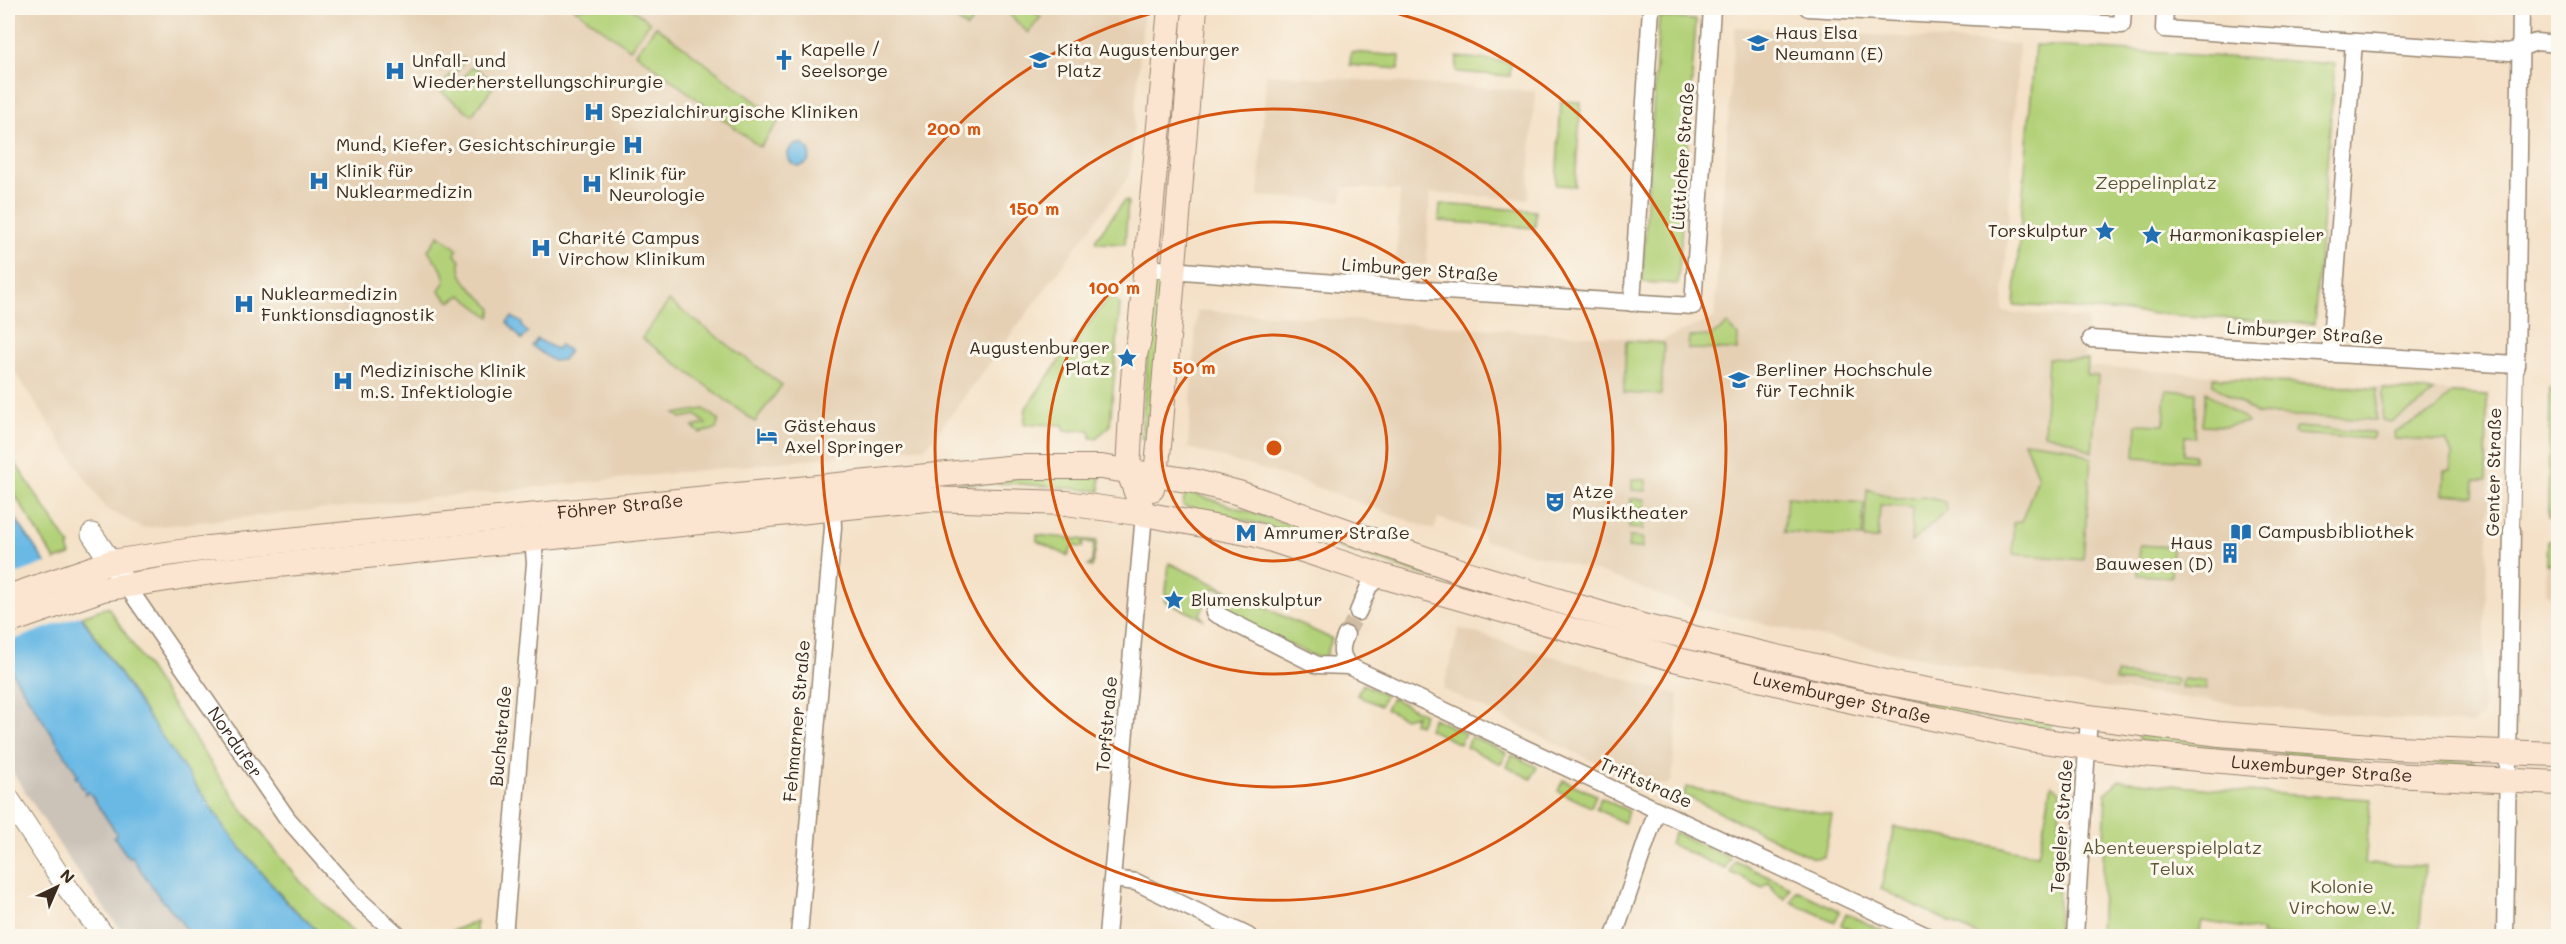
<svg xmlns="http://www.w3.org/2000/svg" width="2566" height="944" font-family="Mali,sans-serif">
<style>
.built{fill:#e5d0b4}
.industrial{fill:#cbc2b8}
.green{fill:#b2d178;stroke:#767e4b;stroke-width:1.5}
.water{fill:#6ab9e5;stroke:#527282;stroke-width:1.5}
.pier{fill:#f4e1c7}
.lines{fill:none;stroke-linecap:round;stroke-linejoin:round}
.minor-tunnel{stroke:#cfbca5;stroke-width:16;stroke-dasharray:16 8;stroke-linecap:butt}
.pedestrian-casing{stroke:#988672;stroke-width:16}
.minor-casing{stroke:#988672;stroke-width:19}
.tertiary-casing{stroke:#988672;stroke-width:23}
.secondary-casing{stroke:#988672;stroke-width:26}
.pedestrian{stroke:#fff;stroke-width:14}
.minor{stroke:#fff;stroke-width:16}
.tertiary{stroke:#fff;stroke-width:21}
.secondary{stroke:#fce5d0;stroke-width:24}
.ring{fill:none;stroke:#d7540e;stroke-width:3}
.labels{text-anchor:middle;stroke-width:6;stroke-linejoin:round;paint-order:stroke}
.poi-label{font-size:18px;fill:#3b2a1e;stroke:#fbf7ec;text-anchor:start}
.street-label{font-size:18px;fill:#3b2a1e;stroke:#fbf7ec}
.park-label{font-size:18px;fill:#595434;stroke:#fbf7ec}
.centre{fill:#d7540e;stroke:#fbf7ec;stroke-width:3}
.ring-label{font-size:18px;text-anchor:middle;font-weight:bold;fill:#d7540e;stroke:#fbf7ec;stroke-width:6;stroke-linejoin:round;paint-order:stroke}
</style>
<rect width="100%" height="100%" fill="#fbf7ec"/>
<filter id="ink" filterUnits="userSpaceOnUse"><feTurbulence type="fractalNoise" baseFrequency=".0167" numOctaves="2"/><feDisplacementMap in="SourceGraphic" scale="12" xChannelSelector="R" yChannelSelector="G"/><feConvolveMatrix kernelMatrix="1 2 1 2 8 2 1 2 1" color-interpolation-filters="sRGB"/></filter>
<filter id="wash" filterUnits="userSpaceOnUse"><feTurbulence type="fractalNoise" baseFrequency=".008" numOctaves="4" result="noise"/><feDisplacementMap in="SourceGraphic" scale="24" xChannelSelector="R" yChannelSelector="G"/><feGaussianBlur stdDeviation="1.35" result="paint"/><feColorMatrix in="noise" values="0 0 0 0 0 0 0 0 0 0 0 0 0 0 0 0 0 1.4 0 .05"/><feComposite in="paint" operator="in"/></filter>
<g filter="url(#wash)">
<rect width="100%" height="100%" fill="#f4e1c7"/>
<!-- built -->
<path class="built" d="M8,8h1136l-14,167 -203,272 -785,81 -37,-20 -97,-146z
M1735,27l284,17 -16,268 85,7 -4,47 405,28v104l-7,218 -9,8 -46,-2 -184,-17 -182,-22 -181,-33 -193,-44 -81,-32 -122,-33 -2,-8 -44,-15 -4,12 -148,-54 -98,-28 9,-138 465,30 52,-22z
M1266,74l269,17 -7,108 -98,-6 -4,72 -30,-2 4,-72 -57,-4 -1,14 -84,-5z
M2546,564l12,1v44h-8v-15h-4z
M1459,628l220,67 -7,86 -5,4 -31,-3 -193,-93z"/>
<!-- industrial -->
<path class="industrial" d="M8,666l70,109 -3,2 8,10 2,7 4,-2 28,43 -3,1 14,21 2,-1 28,39 22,25 9,16h-64l-57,-78 -60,-93z"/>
<!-- green -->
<path class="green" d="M574,8h56l20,14 -20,27z
M942,8h41l-16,20z
M1003,8h26l12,9 -13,16z
M1659,17l37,3 -18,264 -36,-2z
M656,26l124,94 -20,27 -124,-94z
M2035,45l300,19 -21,260 -300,-19z
M1351,52l49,4 -1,13 -49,-4z
M1457,57l54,5 -1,14 -54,-4z
M463,58l2,2 -11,15 7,6 12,-15 23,17 -24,32 -33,-25z
M1561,101l20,1 -6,84 -19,-1z
M1124,201h4l-3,43 -28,-1 -2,-3z
M1440,204l96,7 -1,17 -96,-7z
M439,235l18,14 -2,6 5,6c-3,21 20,32 32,48l-2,8 -29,-22 -11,7 -11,-11 6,-11 -3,-10 -14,-20z
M1153,280l14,1 -13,158 -13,-1z
M1110,296l10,8 -10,122 -14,12h-5l-1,-8 -26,1 -1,-6 -39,-1 2,-16 38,-54 15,-1v-7h-8z
M669,301l113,84 -27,37 -113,-84z
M1728,324l10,12 -1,14 -49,-1 1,-12 22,-1z
M1626,341l38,2 -3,52 -37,-2z
M2048,358l40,2 -1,15 11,1 -6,76 -20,-11 -28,-7z
M2213,378l164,11 -1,31 -118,-6 -45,-29z
M2550,387l8,14v116l-10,1z
M2383,389l51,3 -18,15 -26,15 -8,-2z
M2166,390l30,2 -1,45 -10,-1 -1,18 10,1v6l-59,-4 2,-33 27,1z
M2206,392l42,30 -22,4 -24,-1z
M2452,393l35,2 -1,85h-11l-1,16 -31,-2 1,-23 7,-1 1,-16 -6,-13 -51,-2 -1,-7 41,-21z
M704,409l15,11 -3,9 -16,4 -7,-6 13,-3 -10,-9 -15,3 -6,-4z
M2298,427l74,6 2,1 -2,5 -75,-5 -3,-1 1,-4z
M2024,441l44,6 23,11 -8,102 -70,-6v-31l8,-1 17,-45z
M8,452l62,94 -2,1 3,8 -16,5 -47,-76z
M1010,477h90v14l-90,-8 -54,1z
M1632,479l14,1v11l-14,-1z
M1867,489l30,10 27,-2 22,5 1,9 -36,31 2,-34 -33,-3 -2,34h-14z
M1185,491l405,130 46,19 -184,-56 -163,-53 -106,-25z
M1787,497l77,6 -2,34 -78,-5z
M1631,499h14v11l-14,-1z
M1630,518h14l-1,11 -14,-1z
M1037,535l60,6 -5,26 -4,-1 4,-4 2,-19 -11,-1v5l-10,-1 -5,10 -31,-15z
M1629,537l14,1 -1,10h-14z
M2548,540h10v25l-11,-1z
M2140,545l32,2 -1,30 -33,-2z
M1169,563l163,76 -6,17 -5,3 -75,-34 -19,-19 -1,-14 -10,-4 -4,2 -12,24 3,5 -38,-18z
M108,607l129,196 64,79 56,54h-34l-36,-34 -53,-62 -85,-122 -67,-102z
M1694,648c118,32 237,54 357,75l-1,6 -131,-22 -229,-56z
M2116,674l61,5 -1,7 -61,-5z
M2182,679l24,2v8l-25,-2z
M1363,684l22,11 -5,11 -23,-11z
M1392,698l32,16 -5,11 -5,-2 2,-8 -12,3 -18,-9z
M1433,718l32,15 -5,11 -32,-15z
M2138,734l337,28v4c-113,-7 -225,-13 -337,-26z
M1471,736l36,17 -6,11 -35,-17z
M1512,755l25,12 -6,12 -24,-12z
M1563,780l33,15 -5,12 -33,-16z
M2119,780l125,12 127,7 -6,65 60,2 -6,70h-158l1,-5 -60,-10 -3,15h-99l6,-143z
M2052,784l8,7 -2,145h-79l-98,-47 13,-62 144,28z
M1686,787l146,28 -8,42 -11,1 -129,-63z
M1601,798l27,13 -4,12 -28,-14z
M1674,832l56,26 -5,11 -55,-25z
M1735,861l55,26 -5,12 -10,-6 -6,-11 -6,6 -33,-16z
M1796,890l44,21 -5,11 -44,-20z
M1846,913l43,21 -1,2h-24l-23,-11z
M476,921v15h-35z"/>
<!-- water -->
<path class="water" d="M788 155a11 11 0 1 1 22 0a11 11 0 1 1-22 0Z
M512,317l10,6v4l6,5 -6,8 -15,-18z
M537,339l19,10 4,-4 9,6 -6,9 -10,1 -21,-15z
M8,507l141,211 85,122 52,62 37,34h-134l-9,-16 -22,-25 -27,-39 -3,1 -14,-20 3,-3 -28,-42 -4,2 -1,-7 -3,1 -2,-8 -4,-3 3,-2 -70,-109z"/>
<!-- pier -->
<path class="pier" d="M48,562l36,52 -76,28v-65z"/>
</g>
<g filter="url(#ink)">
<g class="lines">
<!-- minor-tunnel -->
<path class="minor-tunnel" d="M1346,635l12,-23"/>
<!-- pedestrian casing -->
<g class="pedestrian-casing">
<path id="pedestrian" d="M2512,530l4,-165"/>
</g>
<!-- minor casing -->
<g class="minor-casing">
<g id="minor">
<path d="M1808,8l314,17 1,-17"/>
<path d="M2165,8l-1,21 345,23 27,-10 22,2"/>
<path d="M1145,268l266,21 282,17 19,-298"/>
<path d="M1632,303l19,-295"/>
<path d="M2091,339l425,26 5,-357"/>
<path d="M2330,354l24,-312"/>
<path id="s1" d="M127,586l160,232 71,81 41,37"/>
<path d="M1358,612l11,-26 13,-10"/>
<path d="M1214,613l103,52 32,1 578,270"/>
<path d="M1346,635c-6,13 -6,20 3,31"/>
<path d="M1113,879l23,3 112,54"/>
<path d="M504,936l31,-373 -2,-24"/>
<path d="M799,936l34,-409 -1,-19"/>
<path d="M1107,936l37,-422"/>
<path d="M1614,936l43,-126"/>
<path d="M2075,936l14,-219"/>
<path d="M2505,936l7,-406"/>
</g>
</g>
<!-- tertiary casing -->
<g class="tertiary-casing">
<path id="tertiary" d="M92,534l35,52
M8,798l58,88 38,50"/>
</g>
<!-- secondary casing -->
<g class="secondary-casing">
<g id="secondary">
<path d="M1152,489l4,-15 4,-38 35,-428"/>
<path d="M1144,514l-16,-44 4,-76 3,-39 4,-15 31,-332"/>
<path id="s2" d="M8,597l103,-35 97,-14 809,-81h84l92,14 46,12 224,79 183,55 248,57 164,29 162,21 177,14 161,6"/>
<path id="s3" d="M8,622l95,-33 116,-18 708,-72 139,4 78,11 113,21 125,41 292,83 169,40 187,40 101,14 239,21 188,9"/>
</g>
</g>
<!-- pedestrian -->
<use href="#pedestrian" class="pedestrian"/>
<!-- minor -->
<use href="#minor" class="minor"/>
<!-- tertiary -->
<use href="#tertiary" class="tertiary"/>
<!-- secondary -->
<use href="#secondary" class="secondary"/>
</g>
</g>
<!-- distance rings -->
<g class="ring">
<circle cx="1274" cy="448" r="113"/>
<circle cx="1274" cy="448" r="226"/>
<circle cx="1274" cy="448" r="339"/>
<path d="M1376 8A452 452 0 1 1 1172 8"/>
</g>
<!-- icons -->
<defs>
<g id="school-bare" transform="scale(1.62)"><path d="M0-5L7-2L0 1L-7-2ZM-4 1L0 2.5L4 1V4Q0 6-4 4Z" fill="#1f6fb2" stroke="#fbf7ec" stroke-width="2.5" paint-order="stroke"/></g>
<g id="church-bare" transform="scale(1.62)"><path d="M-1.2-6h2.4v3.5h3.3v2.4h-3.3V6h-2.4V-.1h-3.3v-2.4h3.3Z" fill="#1f6fb2" stroke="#fbf7ec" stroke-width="2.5" paint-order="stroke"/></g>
<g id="hospital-bare" transform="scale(1.62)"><path d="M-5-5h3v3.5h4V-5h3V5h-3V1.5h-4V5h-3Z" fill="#1f6fb2" stroke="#fbf7ec" stroke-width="2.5" paint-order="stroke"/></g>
<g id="sight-bare" transform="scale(1.62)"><path d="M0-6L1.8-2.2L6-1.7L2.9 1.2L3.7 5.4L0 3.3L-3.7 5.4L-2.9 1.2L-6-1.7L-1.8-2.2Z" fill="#1f6fb2" stroke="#fbf7ec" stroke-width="2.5" paint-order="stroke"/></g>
<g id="university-bare" transform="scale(1.62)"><path d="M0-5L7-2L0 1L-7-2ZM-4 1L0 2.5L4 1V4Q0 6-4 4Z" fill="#1f6fb2" stroke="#fbf7ec" stroke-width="2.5" paint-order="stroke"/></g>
<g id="hotel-bare" transform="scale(1.62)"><path d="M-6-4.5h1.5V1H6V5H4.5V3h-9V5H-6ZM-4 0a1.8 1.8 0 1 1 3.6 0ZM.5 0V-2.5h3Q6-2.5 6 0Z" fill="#1f6fb2" stroke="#fbf7ec" stroke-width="2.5" paint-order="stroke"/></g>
<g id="theatre-bare" transform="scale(1.62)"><path d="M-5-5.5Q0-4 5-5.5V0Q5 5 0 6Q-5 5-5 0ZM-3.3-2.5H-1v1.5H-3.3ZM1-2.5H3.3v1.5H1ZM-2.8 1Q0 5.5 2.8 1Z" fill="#1f6fb2" stroke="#fbf7ec" stroke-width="2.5" paint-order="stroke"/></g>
<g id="library-bare" transform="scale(1.62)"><path d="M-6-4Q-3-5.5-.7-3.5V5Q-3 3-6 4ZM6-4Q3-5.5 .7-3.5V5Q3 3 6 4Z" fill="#1f6fb2" stroke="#fbf7ec" stroke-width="2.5" paint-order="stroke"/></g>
<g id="metro-bare" transform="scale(1.62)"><path d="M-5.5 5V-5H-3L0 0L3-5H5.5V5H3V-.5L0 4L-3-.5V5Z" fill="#1f6fb2" stroke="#fbf7ec" stroke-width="2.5" paint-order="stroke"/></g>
<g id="building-bare" transform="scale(1.62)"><path d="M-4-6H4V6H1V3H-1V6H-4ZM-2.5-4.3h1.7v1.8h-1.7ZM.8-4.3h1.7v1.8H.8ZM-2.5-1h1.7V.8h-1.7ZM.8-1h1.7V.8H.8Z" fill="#1f6fb2" stroke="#fbf7ec" stroke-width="2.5" paint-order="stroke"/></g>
</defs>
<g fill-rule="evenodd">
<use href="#school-bare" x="1758" y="43"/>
<use href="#church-bare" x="784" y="60"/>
<use href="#school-bare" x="1040" y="60"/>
<use href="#hospital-bare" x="395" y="71"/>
<use href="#hospital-bare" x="594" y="112"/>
<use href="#hospital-bare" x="633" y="145"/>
<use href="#hospital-bare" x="319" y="181"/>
<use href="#hospital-bare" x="592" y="184"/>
<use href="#sight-bare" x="2105" y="231"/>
<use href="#sight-bare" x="2152" y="235"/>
<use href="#hospital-bare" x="541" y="248"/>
<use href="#hospital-bare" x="244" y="304"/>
<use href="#sight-bare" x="1127" y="358"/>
<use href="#university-bare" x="1739" y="380"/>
<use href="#hospital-bare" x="343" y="381"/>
<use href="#hotel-bare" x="767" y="436"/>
<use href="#theatre-bare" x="1555" y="502"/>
<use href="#library-bare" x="2241" y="532"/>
<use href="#metro-bare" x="1246" y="533"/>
<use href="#building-bare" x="2230" y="553"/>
<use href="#sight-bare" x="1174" y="600"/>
</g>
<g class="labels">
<!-- poi labels -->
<g class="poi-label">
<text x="1775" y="39">Haus Elsa<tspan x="1775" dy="21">Neumann (E)</tspan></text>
<text x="801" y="56">Kapelle /<tspan x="801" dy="21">Seelsorge</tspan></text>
<text x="1057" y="56">Kita Augustenburger<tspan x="1057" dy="21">Platz</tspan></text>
<text x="412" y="67">Unfall- und<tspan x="412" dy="21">Wiederherstellungschirurgie</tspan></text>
<text x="611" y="118">Spezialchirurgische Kliniken</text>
<text x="616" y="151" text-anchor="end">Mund, Kiefer, Gesichtschirurgie</text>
<text x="336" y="177">Klinik für<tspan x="336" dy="21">Nuklearmedizin</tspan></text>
<text x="609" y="180">Klinik für<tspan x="609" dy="21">Neurologie</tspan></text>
<text x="2088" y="237" text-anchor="end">Torskulptur</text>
<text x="2169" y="241">Harmonikaspieler</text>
<text x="558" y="244">Charité Campus<tspan x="558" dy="21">Virchow Klinikum</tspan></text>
<text x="261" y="300">Nuklearmedizin<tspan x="261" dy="21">Funktionsdiagnostik</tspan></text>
<text x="1110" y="354" text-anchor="end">Augustenburger<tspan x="1110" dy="21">Platz</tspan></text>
<text x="1756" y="376">Berliner Hochschule<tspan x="1756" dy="21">für Technik</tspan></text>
<text x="360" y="377">Medizinische Klinik<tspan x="360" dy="21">m.S. Infektiologie</tspan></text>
<text x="784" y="432">Gästehaus<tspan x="784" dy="21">Axel Springer</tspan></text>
<text x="1572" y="498">Atze<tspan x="1572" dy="21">Musiktheater</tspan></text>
<text x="2258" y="538">Campusbibliothek</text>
<text x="1263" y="539">Amrumer Straße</text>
<text x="2213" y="549" text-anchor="end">Haus<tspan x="2213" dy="21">Bauwesen (D)</tspan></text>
<text x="1191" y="606">Blumenskulptur</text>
</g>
<!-- street labels -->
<g class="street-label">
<text transform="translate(1683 156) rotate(-86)" y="6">Lütticher Straße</text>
<text transform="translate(1420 270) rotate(4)" y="6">Limburger Straße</text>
<text transform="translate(2305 333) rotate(4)" y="6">Limburger Straße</text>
<text transform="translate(2494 472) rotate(-89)" y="6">Genter Straße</text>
<text dy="6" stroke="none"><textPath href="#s2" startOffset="621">Föhrer Straße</textPath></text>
<text dy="6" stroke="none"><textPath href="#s3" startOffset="1870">Luxemburger Straße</textPath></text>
<text transform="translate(797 721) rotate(-85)" y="6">Fehmarner Straße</text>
<text transform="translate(1107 724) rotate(-85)" y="6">Torfstraße</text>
<text transform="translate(501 736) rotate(-85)" y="6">Buchstraße</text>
<text dy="6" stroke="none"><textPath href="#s1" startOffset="190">Nordufer</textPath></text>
<text dy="6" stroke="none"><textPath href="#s3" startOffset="2356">Luxemburger Straße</textPath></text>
<text transform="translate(1646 783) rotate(24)" y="6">Triftstraße</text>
<text transform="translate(2062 826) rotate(-86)" y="6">Tegeler Straße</text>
</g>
<!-- park labels -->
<g class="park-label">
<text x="2156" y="189">Zeppelinplatz</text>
<text x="2172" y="854">Abenteuerspielplatz<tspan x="2172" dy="21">Telux</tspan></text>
<text x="2342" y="893">Kolonie<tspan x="2342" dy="21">Virchow e.V.</tspan></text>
</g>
</g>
<circle cx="1274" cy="448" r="9" class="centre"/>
<g class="ring-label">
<text x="954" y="135">200 m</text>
<text x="1034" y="215">150 m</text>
<text x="1114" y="294">100 m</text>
<text x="1194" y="374">50 m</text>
</g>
<!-- margin -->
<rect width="2566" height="944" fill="none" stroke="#fbf7ec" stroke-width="30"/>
<!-- north arrow -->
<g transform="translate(57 887) rotate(44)" stroke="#fbf7ec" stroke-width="4.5" paint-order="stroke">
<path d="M0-4.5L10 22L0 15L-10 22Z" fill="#3b2a1e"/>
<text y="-9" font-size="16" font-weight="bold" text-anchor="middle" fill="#3b2a1e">N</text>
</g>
</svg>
